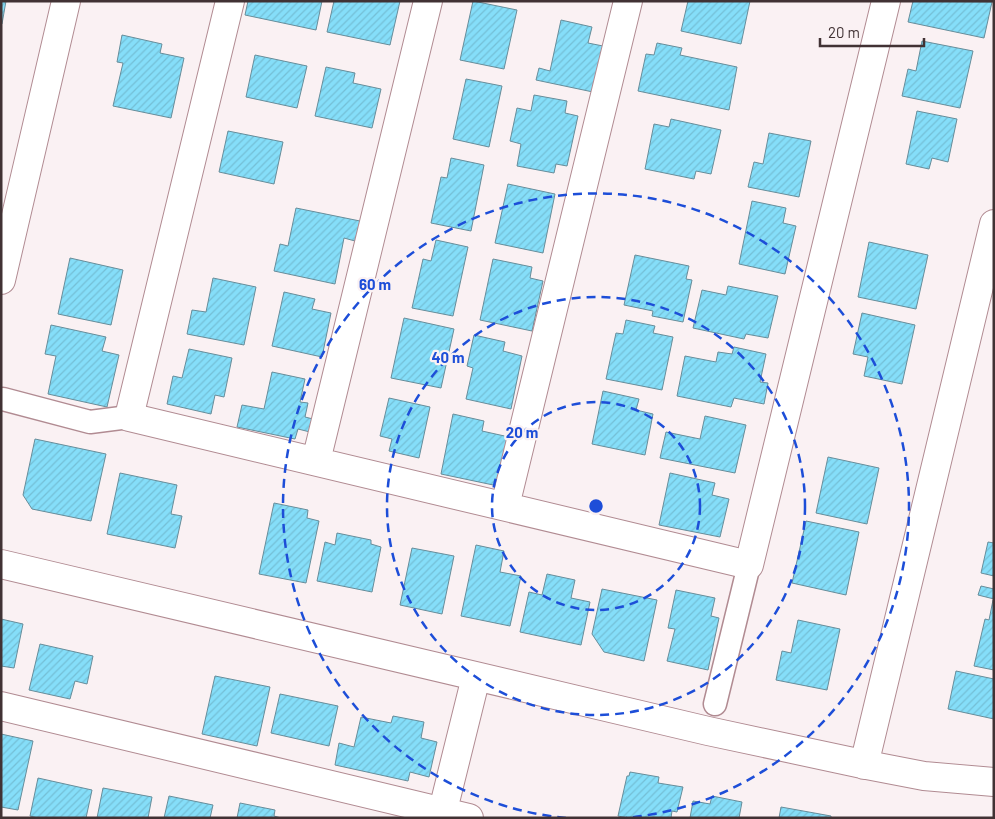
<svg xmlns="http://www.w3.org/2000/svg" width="995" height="819" font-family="Barlow,sans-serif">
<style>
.building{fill:url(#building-hatch);stroke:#678d9a}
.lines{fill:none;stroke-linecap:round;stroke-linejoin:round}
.pedestrian-casing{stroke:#b18b92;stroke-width:25}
.minor-casing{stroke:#b18b92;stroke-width:30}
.tertiary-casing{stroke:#b18b92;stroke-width:30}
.pedestrian{stroke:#fff;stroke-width:22}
.minor{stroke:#fff;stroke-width:28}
.tertiary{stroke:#fff;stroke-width:28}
.ring{fill:none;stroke:#1d4ed8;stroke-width:2.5;stroke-dasharray:9 6}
.centre{fill:#1d4ed8;stroke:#faf1f3;stroke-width:2.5}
.ring-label{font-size:15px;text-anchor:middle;font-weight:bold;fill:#1d4ed8;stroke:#faf1f3;stroke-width:4.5;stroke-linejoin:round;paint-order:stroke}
</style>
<defs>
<pattern id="building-hatch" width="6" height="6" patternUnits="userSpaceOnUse" patternTransform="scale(1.25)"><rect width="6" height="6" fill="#85def9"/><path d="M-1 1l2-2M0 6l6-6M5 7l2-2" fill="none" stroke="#74bfd6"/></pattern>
</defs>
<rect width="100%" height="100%" fill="#faf1f3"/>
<!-- building -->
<path class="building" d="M1,1h5l-4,23h-1z
M248,1h74l-6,29 -71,-15z
M334,1h66l-10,44 -63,-13z
M473,1l44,9 -13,59 -44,-9z
M688,1h62l-9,43 -60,-13z
M913,1l79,1 -8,36 -76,-16z
M561,20l31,7 -4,16 15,3 -10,46 -57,-12 3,-12 11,3z
M122,35l40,9 -2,9 24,5 -13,60 -58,-12 10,-43 -6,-1z
M922,41l51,10 -13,57 -58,-12 6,-27 8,2z
M657,43l25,5 -2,7 57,12 -8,43 -91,-19 8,-37 8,1z
M255,55l52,11 -10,42 -51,-11z
M326,67l29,6 -2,10 28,6 -9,39 -57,-12z
M466,79l36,7 -13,61 -36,-8z
M534,95l33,6 -2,12 13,3 -11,50 -11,-2 -2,9 -37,-7 4,-22 -11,-3 7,-33 14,3z
M917,111l40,8 -9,43 -16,-4 -3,11 -23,-5z
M671,119l50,11 -10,44 -15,-3 -2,8 -49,-10 9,-45 15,3z
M228,131l55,11 -9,42 -55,-12z
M769,133l42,8 -12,56 -51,-10 6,-25 9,2z
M451,158l33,7 -13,66 -40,-8 10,-46 6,1z
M508,184l47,10 -12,59 -48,-10z
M752,201l34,7 -3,15 13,3 -11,48 -46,-10z
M296,208l64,13 -5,20 -11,-3 -9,46 -61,-13 6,-27 8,2z
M436,240l32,7 -15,69 -41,-8 11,-49 8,2z
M869,242l59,13 -12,54 -58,-12z
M635,255l54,11 -3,13 6,1 -9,42 -31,-6 1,-5 -29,-6z
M70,258l53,12 -12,55 -53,-11z
M493,259l39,8 -2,11 13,3 -11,50 -52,-11z
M213,278l43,9 -12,58 -57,-11 5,-24 14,2z
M728,286l50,10 -10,42 -22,-4 -2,5 -51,-11 9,-38 24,5z
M284,292l31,7 -3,10 19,4 -9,44 -50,-11z
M862,313l53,12 -13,59 -38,-8 4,-19 -15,-3z
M404,318l50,11 -13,59 -50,-10z
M626,320l29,6 -2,7 20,4 -11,53 -56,-11 10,-46 7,1z
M51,325l55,12 -4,14 17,4 -12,52 -59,-13 8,-38 -11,-2z
M474,335l31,7 -2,9 19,5 -11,53 -45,-10 7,-31 -6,-2z
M734,347l32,7 -6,28 8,1 -4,21 -30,-6 -3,9 -54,-11 8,-40 31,6 2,-10 14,2z
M189,349l43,9 -8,39 -9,-2 -4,19 -44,-10 6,-28 9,2z
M272,372l33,7 -5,23 8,1 -3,14 8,2 -3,13 -12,-3 -3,10 -58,-12 5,-22 22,4z
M603,391l36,8 -3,11 17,4 -8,41 -53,-11z
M389,398l41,9 -11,51 -30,-7 3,-12 -12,-3z
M453,414l31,7 -2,10 27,6 -11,49 -57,-12z
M705,416l41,9 -11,48 -75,-15 6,-26 34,7z
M35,439l71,15 -15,67 -59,-12 -9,-14z
M828,457l51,11 -12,56 -51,-11z
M120,473l57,12 -6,29 11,2 -7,32 -68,-14z
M670,473l45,10 -3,12 17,4 -9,38 -61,-12z
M274,503l34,7 -1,8 12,3 -13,62 -47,-9z
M806,521l53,11 -13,63 -54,-12z
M337,533l34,7v4l10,3 -9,45 -55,-11 8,-39 10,3z
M988,542l6,1v33l-13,-3z
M476,545l28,6 -4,21 21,4 -11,50 -49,-10z
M412,548l42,8 -12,58 -42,-9z
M547,574l28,6 -4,18 19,4 -9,43 -61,-13 9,-40 13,3z
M981,586l13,3v10l-16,-4z
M602,589l55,11 -13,61 -40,-9 -12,-18z
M676,590l39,8 -4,18 8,2 -11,52 -41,-9 8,-32 -7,-1z
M993,600h1v70l-20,-4 11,-47 4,1z
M1,619l22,5 -9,44 -13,-2z
M798,620l42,9 -13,61 -51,-10 6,-29 9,2z
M40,644l53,12 -6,28 -12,-3 -5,18 -41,-9z
M956,671l38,8v40l-46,-10z
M215,676l55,11 -13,59 -55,-12z
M280,694l58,12 -9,40 -58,-13z
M393,716l31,6 -3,16 16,4 -8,35 -19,-5 -2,9 -73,-16 4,-22 15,4 7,-30 30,6z
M1,734l32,7 -15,69 -17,-3z
M630,772l29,5 -1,6 25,4 -6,25 -5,-1 -1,7h-43l-10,-2 9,-40h2z
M38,778l54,12 -6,28h-48l-8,-2z
M103,788l49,9 -4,21h-51z
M169,796l44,9 -3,13h-46z
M712,796l30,6 -3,16h-49l3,-17 17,3z
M240,803l35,7 -1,6 7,2h-44z
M781,807l50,9v2h-52z"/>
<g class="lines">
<!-- pedestrian casing -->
<g class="pedestrian-casing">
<path id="pedestrian" d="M3,399l87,23 39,-5
M715,704l34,-139"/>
</g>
<!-- minor casing -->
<g class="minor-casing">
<path id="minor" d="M230,1l-101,416 620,148 137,-564
M316,461l112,-460
M505,506l123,-505
M1,706l468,112
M441,818l35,-141"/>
</g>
<!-- tertiary casing -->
<g class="tertiary-casing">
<path id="tertiary" d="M1,280l65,-279
M1,564l707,167 159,34 57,11 70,6
M864,765l130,-541"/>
</g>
<!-- pedestrian -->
<use href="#pedestrian" class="pedestrian"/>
<!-- minor -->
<use href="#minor" class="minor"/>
<!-- tertiary -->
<use href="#tertiary" class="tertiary"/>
</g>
<!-- distance rings -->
<g class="ring">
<circle cx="596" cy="506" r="104"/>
<circle cx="596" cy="506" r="209"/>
<path d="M566 818A313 313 0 1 1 626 818"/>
</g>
<circle cx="596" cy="506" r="8" class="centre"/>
<g class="ring-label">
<text x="375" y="290">60 m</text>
<text x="448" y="363">40 m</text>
<text x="522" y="438">20 m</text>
</g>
<!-- border -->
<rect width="995" height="819" fill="none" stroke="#413234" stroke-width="5"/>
<!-- scale -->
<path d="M820 38v8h104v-8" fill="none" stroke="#413234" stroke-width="2.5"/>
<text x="828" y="38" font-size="15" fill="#413234" stroke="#faf1f3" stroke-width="4" paint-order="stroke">20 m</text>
</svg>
